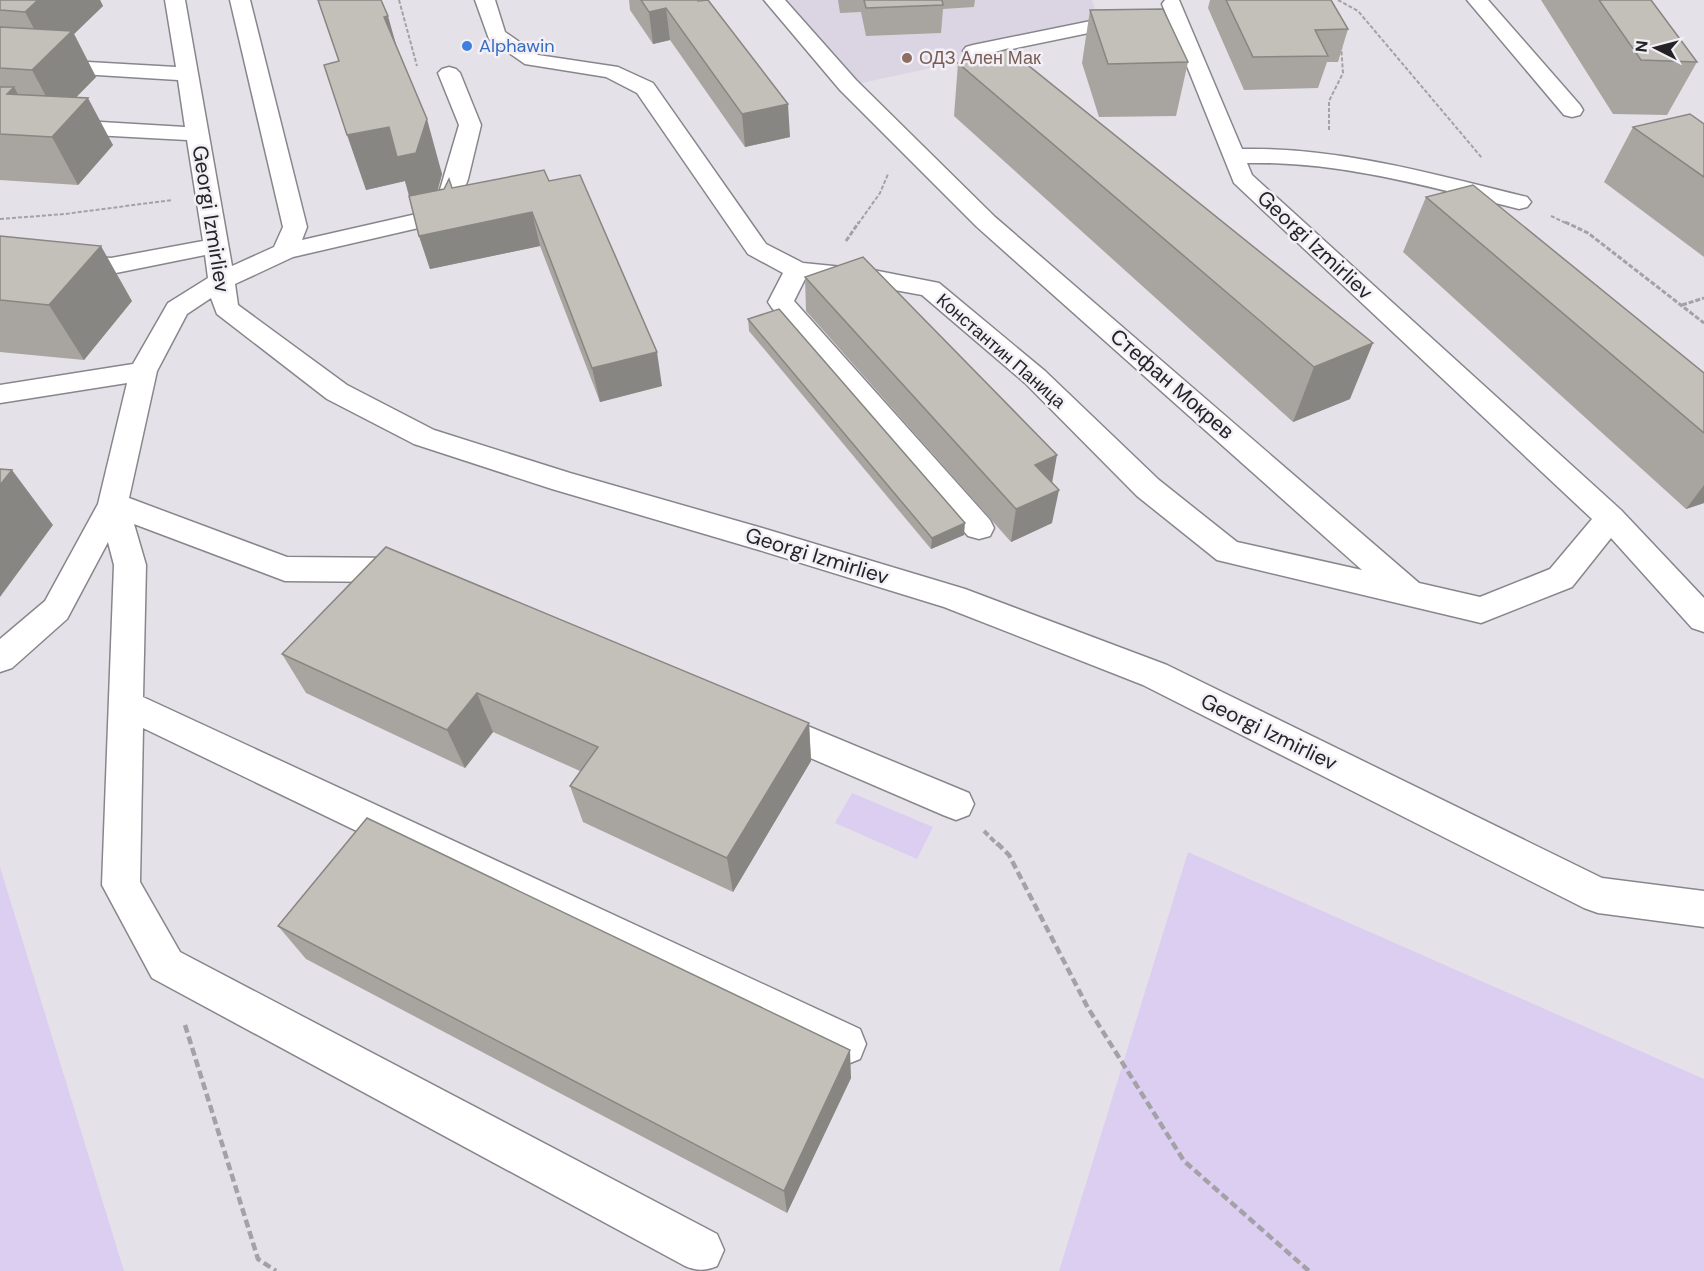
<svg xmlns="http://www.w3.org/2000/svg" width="1704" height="1271" font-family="'DM Sans',sans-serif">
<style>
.built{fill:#dbd5e3}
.green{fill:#dccef1}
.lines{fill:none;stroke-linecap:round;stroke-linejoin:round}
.minor-casing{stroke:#88868c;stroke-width:3}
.path-far3{stroke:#a3a2a7;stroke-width:2;stroke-dasharray:4 2;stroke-linecap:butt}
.path-far2{stroke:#a3a2a7;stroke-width:3;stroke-dasharray:5 2;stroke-linecap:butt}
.path-far1{stroke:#a3a2a7;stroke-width:4;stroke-dasharray:6 3;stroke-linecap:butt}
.path{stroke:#a3a2a7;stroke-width:4.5;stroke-dasharray:8 4;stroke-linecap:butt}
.minor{fill:#fff;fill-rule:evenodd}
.wall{fill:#a8a49f}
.shaded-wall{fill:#888682}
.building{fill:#c3bfb9;stroke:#888682;stroke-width:1.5}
.shop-dot{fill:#3f7fe0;stroke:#f2eff6;stroke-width:2}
.education-dot{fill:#8d6e63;stroke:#f2eff6;stroke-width:2}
.labels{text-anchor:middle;stroke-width:5;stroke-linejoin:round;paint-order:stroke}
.far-shop-label{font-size:18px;fill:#366cbe;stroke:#f2eff6;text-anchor:start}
.far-education-label{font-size:18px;fill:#785e54;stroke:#f2eff6;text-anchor:start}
.far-street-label{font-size:18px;fill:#242326;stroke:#f2eff6}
.street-label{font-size:21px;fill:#242326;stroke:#f2eff6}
</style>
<rect width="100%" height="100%" fill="#e4e2e8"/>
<!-- built -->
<path class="built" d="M784,0h308l10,31 -245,53z"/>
<!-- green -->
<path class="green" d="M852,793l81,34 -16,32 -82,-36z
M1188,852l516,227v192h-645z
M0,867l124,404h-124z"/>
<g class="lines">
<!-- minor casing -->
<g class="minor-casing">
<path id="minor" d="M165,0h20l47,266 42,-19 9,-20 -53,-227h20l57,227 -5,13 132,-30 25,-85 -21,-52 4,-4 7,-2 7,2 4,4 21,52 -13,54 -15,41 -160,37 -58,27 3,21 109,80 87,45 136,43 192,55 203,61 202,76 435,213 102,13v36l-106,-14 -14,-5 -441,-223 -199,-78 -185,-57 -207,-61 -138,-45 -87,-45 -110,-85 -6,-16 -24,16 -30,57 -28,127 158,59 111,1 20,7 5,8 -5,8 -11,4 -10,-3 -112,-1 -151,-57 12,41 -3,132 717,332 6,15 -6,15 -15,6 -15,-6 -687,-331 -3,154 40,70 537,282 7,16 -7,16c-12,5 -20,5 -32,0l-533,-288 -50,-93 12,-320 -6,-23 -41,77 -55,49 -12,4v-33l45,-38 53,-97 29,-121 -127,20v-18l133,-21 35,-61 40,-25 -3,-23 -94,19 -111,-10v-14l111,8 92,-17 -16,-101 -187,-10v-14l185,11 -7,-47 -178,-11v-12l176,10z
M475,0h20l10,32 33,23 80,12 35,16 113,161 37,19 70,7 66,13 106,88 114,109 78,62 125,28 -385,-343 -137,-137 -76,-90h21l71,80 139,137 424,366 61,14 70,-28 42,-50 -358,-336 -72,-179 3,-4h14l63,149c97,-2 191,25 285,48l4,5 -4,5 -8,2c-89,-22 -179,-48 -272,-46l5,12 369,335 83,88v34l-12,-4 -81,-90 -39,49 -91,36 -264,-63 -80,-64 -112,-113 -103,-88 -49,-9 -68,-7 -11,22 196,219 4,8 -4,8 -11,3 -11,-3 -196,-228 -4,-6 15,-29 -35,-19 -111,-161 -31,-16 -81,-13 -36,-25z
M1467,0h21l92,105 3,5 -3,5 -8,2 -8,-2z
M1130,13l7,2 3,4 -3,4 -164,34 -7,-2 -3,-4 3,-4 7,-2z
M769,710l200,83 5,11 -5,11 -13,5 -13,-5 -186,-80 -5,-10 5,-10z"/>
</g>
<!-- path-far3 -->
<path class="path-far3" d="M399,0l18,66
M1338,0l20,11 124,147
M1329,130v-29l14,-28 -2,-28
M1551,216l17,8
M0,219l65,-5 107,-14
M858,224l22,-31 8,-19"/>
<!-- path-far2 -->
<path class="path-far2" d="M1565,222l23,11 116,90
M846,241l13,-19
M1682,305l22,-7"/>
<!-- path-far1 -->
<path class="path-far1" d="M984,831l14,14"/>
<!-- path -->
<path class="path" d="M997,843l12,12 79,153 96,153 125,110
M185,1025l73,234 18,12"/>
<!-- minor -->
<use href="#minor" class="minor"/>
</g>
<!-- wall -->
<path class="wall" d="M0,0h100l3,6 -29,28 22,43 -20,20 37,48 -35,40 -78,-5z
M629,0h68l93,137 -45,10 -75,-107 -17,4 -23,-34z
M838,0h137l-1,7 -31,2 -2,24 -75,3 -5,-24 -21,1z
M1210,0h121l17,29 -10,33h-11l-9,26 -74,2 -36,-82z
M1541,0h110l46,62 -30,53 -54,-1z
M1090,10l98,52 -12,54 -77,1 -17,-54z
M1008,49l342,350 -57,23 -339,-306 4,-53z
M398,51l44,123 -4,16 111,-9 113,205 -62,16 -60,-156 -110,23 -11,-33 -14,-55 -39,9z
M1704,124v133l-100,-75 29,-55z
M1426,197l278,176v130l-18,6 -283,-257z
M0,236l132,65 -48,59 -84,-8z
M805,277l247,206v40l-41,19 -205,-231z
M748,319l216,216 -33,14 -182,-218z
M282,654l527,69 2,38 -78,131 -150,-70 -13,-36 10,-15 -87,-39 -28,36 -159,-75z
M278,926l573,152 -64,135 -481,-254z"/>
<!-- shaded-wall -->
<path class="shaded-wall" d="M36,0h64l3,6 -29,28 22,43 -39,40 -25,-47 16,-15 -23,-43z
M666,8l4,32 -17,4 -4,-32z
M388,16l15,53 -19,-52z
M14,87l26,47 -33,-40z
M88,98l25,47 -35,40 -26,-48z
M788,104l2,33 -45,10 -3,-33z
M427,119l15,55 -10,34 -18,4 -9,-31 -39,9 -19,-55z
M532,212l8,34 -110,23 -11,-33z
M101,246l31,55 -48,59 -35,-55z
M1373,343l-23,56 -57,23 21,-55z
M657,352l5,34 -62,16 -8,-34z
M1057,455l-6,34 -16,-24z
M12,470l41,55 -53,72v-112z
M1704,485v18l-18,6z
M1059,490l-7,33 -41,19 5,-33z
M965,523l-1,12 -33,14 1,-11z
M477,693l16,39 -28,36 -18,-38z
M809,723l2,38 -78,131 -6,-34z
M850,1050l1,28 -64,135 -3,-22z"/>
<!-- building -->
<path class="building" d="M0,0h38l-13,12 -25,-2z
M318,0h63l7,16 -4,1 43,102 -11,34 -19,4 -8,-30 -42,8 -23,-70 15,-4z
M641,0h56l1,1 10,-1 80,104 -46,10 -76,-106 -17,4z
M864,0h78l1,5 -77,3z
M1226,0h105l17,29 -33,1 13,26 -75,1z
M1599,0h52l46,62 -56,-2z
M1163,9l25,53 -80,2 -18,-54z
M0,27l72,4 -40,39 -32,-2z
M1008,49l365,294 -59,24 -356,-304z
M0,87h14l-7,7 81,4 -36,39 -52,-3z
M1690,114l14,10v53l-71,-50z
M544,170l5,11 31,-6 77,177 -65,16 -60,-156 -113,24 -10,-40 35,-7 5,-10 3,9z
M1473,185l231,188v60l-278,-236z
M0,236l101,10 -52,59 -49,-5z
M863,257l194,198 -22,10 24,25 -43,19 -211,-232z
M779,309l186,214 -33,15 -184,-219z
M0,469l12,1 -12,15z
M386,547l423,176 -82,135 -157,-72 28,-39 -121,-54 -30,37 -165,-76z
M367,818l483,232 -66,141 -506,-265z"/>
<!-- markers -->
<circle class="shop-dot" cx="467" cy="46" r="6"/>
<circle class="education-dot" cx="907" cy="58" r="6"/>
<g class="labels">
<!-- far-shop labels -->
<g class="far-shop-label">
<text x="479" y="52">Alphawin</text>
</g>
<!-- far-education labels -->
<g class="far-education-label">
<text x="919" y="64">ОДЗ Ален Мак</text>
</g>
<!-- far-street labels -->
<g class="far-street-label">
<text transform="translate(1001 351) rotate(41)" y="6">Константин Паница</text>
</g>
<!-- street labels -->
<g class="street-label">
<text transform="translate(211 219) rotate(81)" y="7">Georgi Izmirliev</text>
<text transform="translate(1315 245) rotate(43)" y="7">Georgi Izmirliev</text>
<text transform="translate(1172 384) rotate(41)" y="7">Стефан Мокрев</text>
<text transform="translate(817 556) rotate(17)" y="7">Georgi Izmirliev</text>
<text transform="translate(1269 732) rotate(26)" y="7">Georgi Izmirliev</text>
</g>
</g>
<!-- north arrow -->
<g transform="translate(1656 48) rotate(276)" stroke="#f2eff6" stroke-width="4.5" paint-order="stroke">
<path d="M0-4.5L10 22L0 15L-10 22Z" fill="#242326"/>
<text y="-9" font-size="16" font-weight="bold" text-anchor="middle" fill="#242326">N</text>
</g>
</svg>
